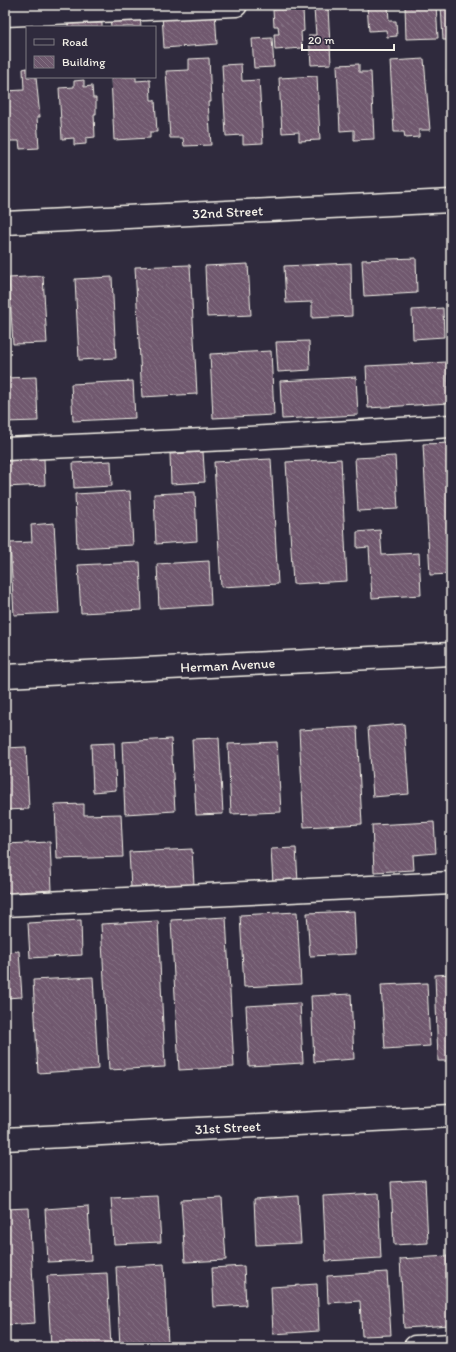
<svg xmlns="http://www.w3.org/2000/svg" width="456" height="1352" font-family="Itim,sans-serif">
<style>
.building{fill:url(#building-back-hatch);stroke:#f4f1e8}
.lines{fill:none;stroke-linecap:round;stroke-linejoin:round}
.minor-casing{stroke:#f4f1e8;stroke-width:25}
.minor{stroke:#2f2a3d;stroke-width:22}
.labels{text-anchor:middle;stroke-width:3;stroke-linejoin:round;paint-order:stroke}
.street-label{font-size:14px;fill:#f4f1e8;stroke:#2f2a3d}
</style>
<defs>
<pattern id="building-back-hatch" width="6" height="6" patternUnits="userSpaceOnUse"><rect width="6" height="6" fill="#6f596e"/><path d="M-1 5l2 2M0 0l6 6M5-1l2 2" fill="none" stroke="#847183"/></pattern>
</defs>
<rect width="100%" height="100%" fill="#2f2a3d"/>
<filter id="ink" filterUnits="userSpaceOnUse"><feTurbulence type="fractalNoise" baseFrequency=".025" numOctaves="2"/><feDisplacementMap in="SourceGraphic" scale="8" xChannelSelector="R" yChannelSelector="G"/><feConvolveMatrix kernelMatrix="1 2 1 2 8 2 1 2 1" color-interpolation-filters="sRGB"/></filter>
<g filter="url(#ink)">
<!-- building -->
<path class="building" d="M388,5l1,16h7l1,15 -10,1 -1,-7 -17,1 -2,-25z
M405,5h31l2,33 -32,1z
M441,5h10v35h-8z
M328,8l3,56 -20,1 -2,-30h7l-2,-26z
M303,9l1,22 -3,1 1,16 -27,2 -1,-16h5l-1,-8h-4l-1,-16z
M215,11l2,33 -53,4 -2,-34z
M140,16l1,11h-30l-1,-10z
M102,23v4h-34v-3z
M272,38l2,29 -20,1 -2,-29z
M209,58l2,44h-3l3,43 -27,1 -1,-8h-13l-4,-67 23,-1v-11z
M424,59l6,71h-11v7l-14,1 -1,-6h-10l-4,-71z
M241,64l1,17 17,-1 4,63 -20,1v-9l-17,1 -4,-71z
M359,64v8h12l3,67 -20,1v-10l-14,1 -3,-66z
M27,68v9h9l4,40h-3l2,31 -19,1 -1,-8h-13l-1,-50 19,-1 -1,-21z
M451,69v60l-4,-59z
M317,76l3,64 -21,1v-9l-17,1 -3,-55z
M111,77h25v4l14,-1 1,20h4l2,32h-7v6l-36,2z
M84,80v7l8,-1 1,12h3v16h-2l1,23 -9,1v6l-12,1v-7l-12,1 -3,-51 15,-1v-6z
M416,258l1,35 -53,3 -2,-36z
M351,263l1,53 -40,2v-16l-26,1 -2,-37z
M248,264l3,51 -44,2 -2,-51z
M190,265l7,129 -55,3 -7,-130z
M43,276l4,67 -34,1 -4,-66z
M112,277l4,81 -37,2 -4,-81z
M443,308l1,29 -31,2 -1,-29z
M309,341l1,29 -32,2 -2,-30z
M271,351l3,64 -61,3 -3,-64z
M447,362l2,41 -81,5 -2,-42z
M36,377l2,44 -33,1v-44z
M356,377l2,38 -76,4 -2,-38z
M133,381l2,37 -62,3 -2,-37z
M451,443v131l-21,1 -7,-131z
M203,452l2,30 -34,2 -1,-30z
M395,456l3,53 -40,2 -3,-53z
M44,459l1,26 -40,2v-26z
M271,459l7,125 -57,3 -7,-125z
M341,459l6,122 -54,3 -7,-122z
M111,461l1,25 -38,2 -1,-25z
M130,491l3,54 -56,3 -2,-54z
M195,492l2,49 -41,3 -2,-50z
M54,523l5,90 -45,2 -4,-72 22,-1 -1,-17z
M380,530l2,25 37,-2 2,42 -49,3 -3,-51 -12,1v-16z
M209,561l2,44 -52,3 -2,-44z
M140,562l2,48 -61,3 -3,-48z
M449,723h2v36z
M404,724l5,70 -36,3 -5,-70z
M357,727l5,97 -58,3 -5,-97z
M219,738l4,76 -27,1 -4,-76z
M171,739l4,72 -50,3 -3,-72z
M277,742l4,70 -50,2 -3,-70z
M114,743l2,47 -23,2 -2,-48z
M26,747l3,62 -24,1v-62z
M84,804v11l37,-1 2,43 -66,2 -2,-54z
M448,821h3v30z
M434,822l2,31 -23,2 1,15 -40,2 -2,-47z
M50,842l2,48 -47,3v-49z
M296,848l2,34 -25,2 -2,-35z
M192,849l2,36 -63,3 -2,-36z
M354,911l2,43 -46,2 -3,-43z
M297,912l4,72 -57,3 -4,-72z
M226,917l8,150 -55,3 -8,-150z
M81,920l1,35 -52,3 -2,-35z
M158,921l7,146 -56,3 -8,-146z
M19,951l3,46 -17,1v-46z
M451,974v87h-13l-3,-86z
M93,977l5,92 -60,4 -5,-93z
M427,983l3,63 -45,3 -4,-64z
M351,994l3,65 -40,3 -3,-66z
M300,1003l3,60 -54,3 -3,-60z
M425,1180l3,63 -34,2 -3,-63z
M378,1193l3,65 -55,3 -3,-65z
M158,1196l3,46 -47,2 -3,-46z
M298,1196l3,47 -45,2 -2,-46z
M222,1198l4,62 -41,2 -4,-62z
M88,1206l3,54 -43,2 -3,-53z
M29,1208l6,115 -30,2v-116z
M447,1256l3,69 -46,3 -4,-69z
M164,1264l4,80 -48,3 -4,-80z
M244,1266l2,39 -32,2 -2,-39z
M387,1272l4,63 -29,1 -2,-35 -32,2 -1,-27z
M107,1273l4,74h-60l-4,-71z
M317,1284l2,47 -46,3 -2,-47z"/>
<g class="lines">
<!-- minor casing -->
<g class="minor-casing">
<g id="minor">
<path d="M5,15l231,-10"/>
<path id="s1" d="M5,223l446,-22"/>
<path d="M5,449l244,-11 202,-12"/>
<path id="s2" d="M5,676l446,-22"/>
<path d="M5,905l446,-22"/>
<path id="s3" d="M5,1139l446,-23"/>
<path d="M415,1347l36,-2"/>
</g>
</g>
<!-- minor -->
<use href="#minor" class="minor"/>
</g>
</g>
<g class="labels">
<!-- street labels -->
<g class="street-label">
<text dy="5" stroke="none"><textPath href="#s1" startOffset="223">32nd Street</textPath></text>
<text dy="5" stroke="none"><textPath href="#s2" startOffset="223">Herman Avenue</textPath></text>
<text dy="5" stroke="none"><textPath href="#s3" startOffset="223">31st Street</textPath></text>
</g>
</g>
<!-- margin -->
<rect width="456" height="1352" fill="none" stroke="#2f2a3d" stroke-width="20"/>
<rect x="10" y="10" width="436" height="1332" fill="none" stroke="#f4f1e8" stroke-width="1.5" filter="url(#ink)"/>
<!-- legend -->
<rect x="26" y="26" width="130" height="52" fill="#2f2a3d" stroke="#7e7a81"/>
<rect x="34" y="39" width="20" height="6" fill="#2f2a3d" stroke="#7e7a81"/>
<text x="62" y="46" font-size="12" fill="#f4f1e8">Road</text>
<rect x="34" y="56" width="20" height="12" fill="url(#building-back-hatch)" stroke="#7e7a81"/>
<text x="62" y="66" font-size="12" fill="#f4f1e8">Building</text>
<!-- scale -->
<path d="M302 44v6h92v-6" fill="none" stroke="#f4f1e8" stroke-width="2"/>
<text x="308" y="44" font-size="12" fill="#f4f1e8" stroke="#2f2a3d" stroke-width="3" paint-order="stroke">20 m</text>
</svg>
